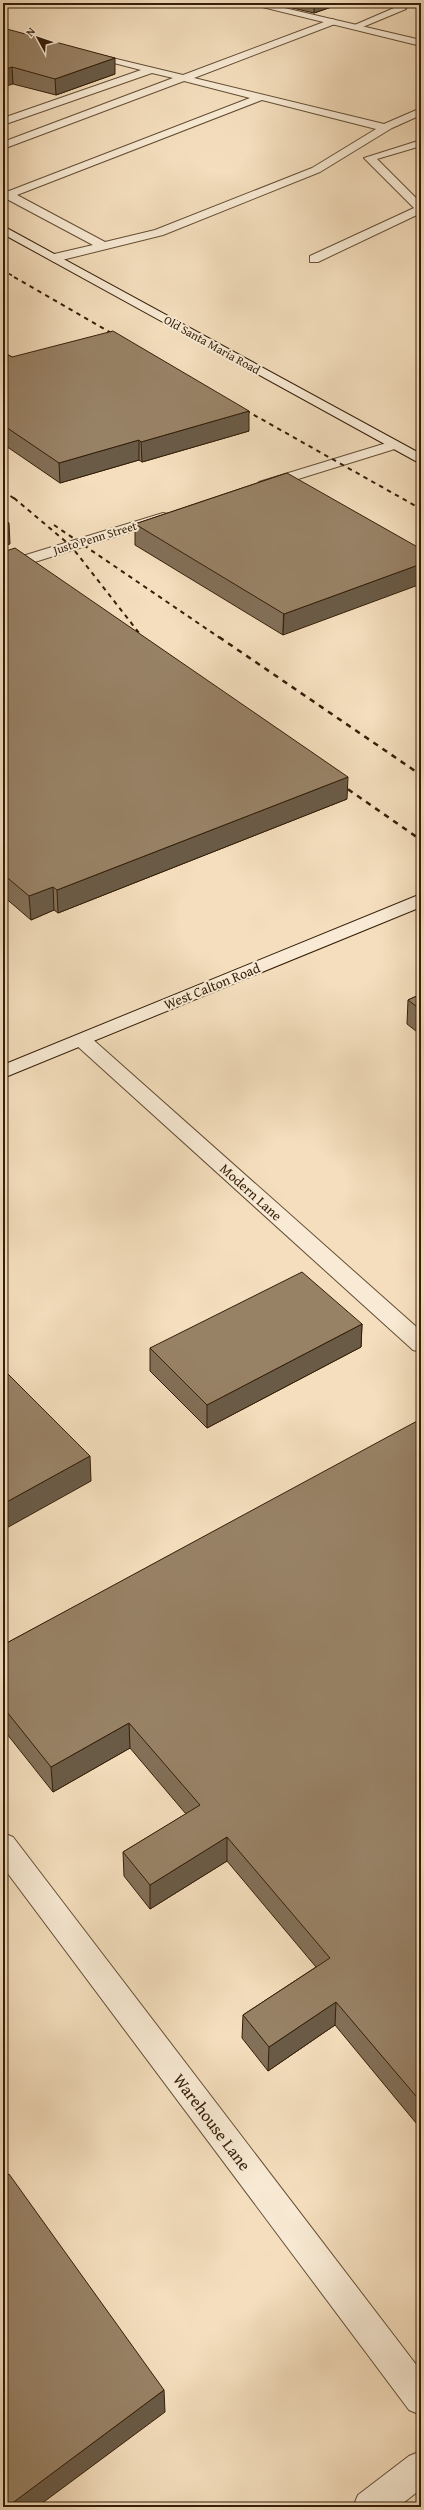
<svg xmlns="http://www.w3.org/2000/svg" width="424" height="2510" font-family="'Gentium Book Plus',serif">
<style>
.lines{fill:none;stroke-linecap:round;stroke-linejoin:round}
.lane-casing{stroke:#654e35;stroke-width:2}
.street-casing{stroke:#654e35;stroke-width:2}
.secondary-casing{stroke:#351e08;stroke-width:2}
.lane{fill:#f8ead4;fill-rule:evenodd}
.street{fill:#f8ead4;fill-rule:evenodd}
.secondary{fill:#f8ead4;fill-rule:evenodd}
.rail-far2{stroke:#351e08;stroke-width:1.5;stroke-dasharray:3.5 3.5;stroke-linecap:butt}
.rail-far1{stroke:#351e08;stroke-width:2;stroke-dasharray:4.5 4.5;stroke-linecap:butt}
.rail{stroke:#351e08;stroke-width:2.5;stroke-dasharray:5.5 5.5;stroke-linecap:butt}
.wall{fill:#837058;stroke:#351e08}
.shaded-wall{fill:#6a5b47;stroke:#351e08}
.building{fill:#988266;stroke:#351e08}
.labels{text-anchor:middle;stroke-width:4;stroke-linejoin:round;paint-order:stroke}
.far-street-label{font-size:12px;fill:#351e08;stroke:#f8ead4}
.street-label{font-size:14px;fill:#351e08;stroke:#f8ead4}
.near-street-label{font-size:17px;fill:#351e08;stroke:#f8ead4}
</style>
<rect width="100%" height="100%" fill="#f4debd"/>
<filter id="stains"><feTurbulence type="fractalNoise" baseFrequency=".005" numOctaves="4"/><feColorMatrix values="0 0 0 0 .2 0 0 0 0 .09 0 0 0 0 .02 0 0 0 .5 -.17"/></filter>
<radialGradient id="worn" r=".72"><stop offset=".6" stop-color="#630" stop-opacity="0"/><stop offset="1" stop-color="#630" stop-opacity=".3"/></radialGradient>
<g class="lines">
<g class="lane-casing">
<path id="lane" d="M387,3H398L406,9L358,29L350,27L394,8Z
M332,19L335,20V24L194,78L384,124L421,108V115L392,128L320,172L163,235L54,262L48,258L50,255L93,245L3,197V189L9,191L250,98L184,81L3,149V142L173,78L152,73L3,125V118L141,70L83,55V51L183,75ZM262,100L376,129L312,168L155,230L105,242L17,195Z
M421,140V146L377,159L421,203V213L318,262H310V256L414,208L364,158Z"/>
</g>
<g class="street-casing">
<path id="street" d="M246,3H263L421,40V46Z
M393,441L400,445L398,448L269,488H259L257,485L259,482Z
M163,513L168,514L170,517L168,520L3,572V562Z
M82,1034L89,1036L421,1331V1352L413,1350L75,1044L72,1040L75,1036Z
M3,1833L13,1837L421,2371V2415L409,2410L3,1867Z
M421,2451V2489L398,2507H353L358,2495L409,2456Z"/>
</g>
<g class="secondary-casing">
<path id="secondary" d="M3,226L421,454V464L3,234Z
M421,894V907L3,1078V1065Z"/>
</g>
<use href="#lane" class="lane"/>
<use href="#street" class="street"/>
<use href="#secondary" class="secondary"/>
<path class="rail-far2" d="M3,270L16,278"/>
<path class="rail-far1" d="M14,277L120,338
M238,406L421,509
M3,491L18,501
M14,498L71,546L143,638
M54,525L220,638"/>
<path class="rail" d="M142,637L144,640
M219,637L421,775
M339,783L421,840"/>
</g>
<path class="wall" d="M271,3H343L314,13Z
M3,28L115,74L56,95L13,84Z
M3,352L12,357L249,431L142,462L139,460L60,483L3,444Z
M287,473L283,635L135,545V524Z
M3,552L347,799L58,913L54,910L31,920L3,896Z
M421,917V942L419,941Z
M421,994V1035L407,1024L408,1000Z
M362,1324L361,1347L207,1428L150,1371V1348Z
M421,1421V2129L335,2025L268,2071L242,2038L243,2015L316,1967L227,1861L150,1909L124,1876L123,1852L186,1814L130,1748L53,1792L3,1729V1645Z"/>
<path class="shaded-wall" d="M314,3H343L314,13Z
M115,58V74L56,95L55,79Z
M12,67L13,84L3,87V70Z
M249,411V431L142,462L141,442Z
M139,440V460L60,483L59,463Z
M9,523L10,544L3,546V525Z
M421,564V584L283,635L284,614Z
M348,777L347,799L58,913L57,890Z
M53,887L54,910L31,920L29,896Z
M362,1324L361,1347L207,1428V1405Z
M90,1456L91,1481L3,1530V1504Z
M129,1723L130,1748L53,1792L51,1767Z
M227,1837V1861L150,1909V1885Z
M336,2002L335,2025L268,2071L269,2047Z
M164,2390L165,2412L37,2507H7Z"/>
<path class="building" d="M3,28L115,58L55,79L12,67L3,70Z
M113,331L249,411L141,442L139,440L59,463L3,425V352L12,357Z
M287,473L421,549V564L284,614L135,524Z
M3,519L9,523L3,525Z
M15,548L348,777L57,890L53,887L29,896L3,874V552Z
M421,994V1010L408,1000Z
M302,1272L362,1324L207,1405L150,1348Z
M3,1369L90,1456L3,1504Z
M419,1420L421,1421V2102L336,2002L269,2047L243,2015L330,1958L227,1837L150,1885L123,1852L200,1805L129,1723L51,1767L3,1707V1645Z
M9,2174L164,2390L7,2507H3V2178Z"/>
<g class="labels">
<g class="far-street-label">
<text transform="translate(212 345) rotate(29)" y="4">Old Santa Maria Road</text>
<text transform="translate(95 538) rotate(-17)" y="4">Justo Penn Street</text>
</g>
<g class="street-label">
<text transform="translate(212 986) rotate(-22)" y="5">West Calton Road</text>
<text transform="translate(251 1192) rotate(42)" y="5">Modern Lane</text>
</g>
<g class="near-street-label">
<text transform="translate(212 2122) rotate(53)" y="6">Warehouse Lane</text>
</g>
</g>
<rect width="424" height="2510" fill="none" stroke="#f4debd" stroke-width="16"/>
<rect x="4" y="4" width="416" height="2502" fill="none" stroke="#351e08" stroke-width="2"/>
<rect x="8" y="8" width="408" height="2494" fill="none" stroke="#351e08"/>
<g transform="translate(38 38) rotate(310)" stroke="#f8ead4" stroke-width="3" paint-order="stroke">
<path d="M0-3L7 15L0 10L-7 15Z" fill="#351e08"/>
<text y="-6" font-size="11" font-weight="bold" text-anchor="middle" fill="#351e08">N</text>
</g>
<rect width="100%" height="100%" filter="url(#stains)"/>
<rect width="100%" height="100%" fill="url(#worn)"/>
</svg>
